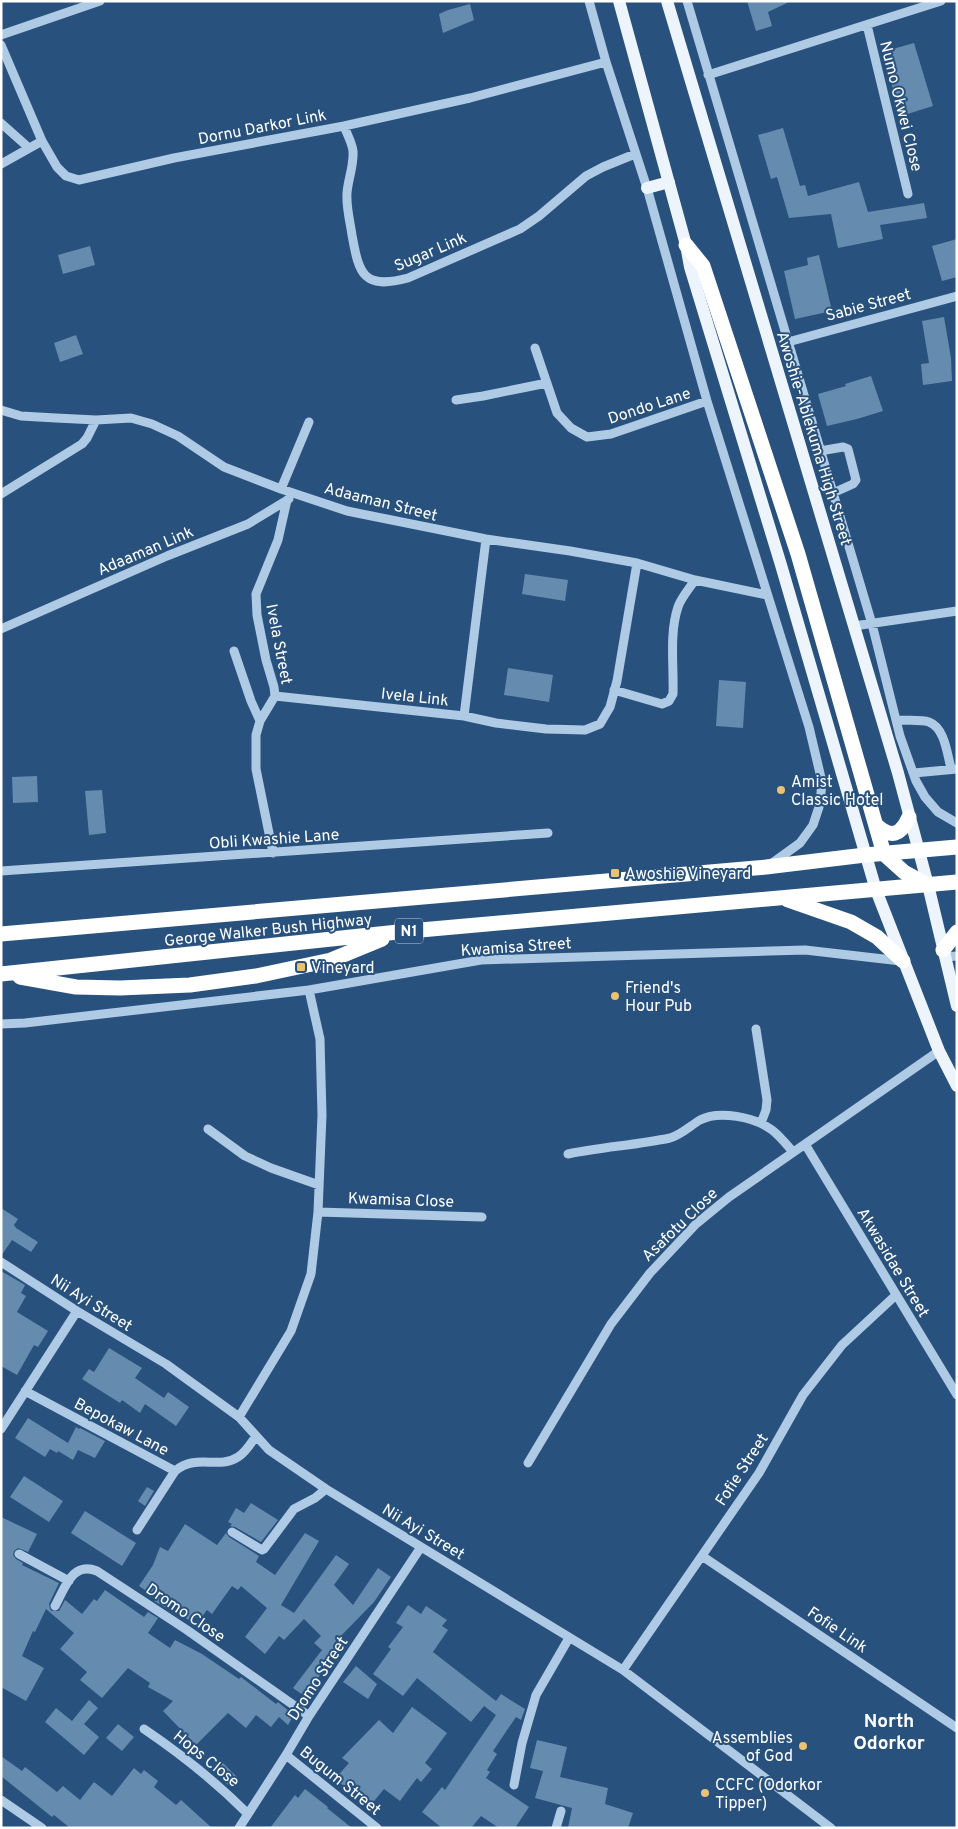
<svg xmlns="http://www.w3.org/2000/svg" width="958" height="1829" font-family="Overpass,sans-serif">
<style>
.building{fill:#658baf}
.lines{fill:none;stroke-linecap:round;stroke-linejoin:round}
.minor{stroke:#aecae4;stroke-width:9}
.major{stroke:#edf4fc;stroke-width:12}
.highway{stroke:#fff;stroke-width:15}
.poi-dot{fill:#ebc174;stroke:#28527d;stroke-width:2}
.labels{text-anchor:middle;stroke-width:4;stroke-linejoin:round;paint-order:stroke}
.shield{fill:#28527d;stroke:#becbd8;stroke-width:1}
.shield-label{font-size:15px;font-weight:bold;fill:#fff}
.street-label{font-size:16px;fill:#fff;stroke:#28527d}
.poi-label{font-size:16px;fill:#fff;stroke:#28527d;text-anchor:start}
.quarter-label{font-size:19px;font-weight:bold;fill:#fff;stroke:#28527d}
</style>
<rect width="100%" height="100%" fill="#28527d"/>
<path class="building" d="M747,1H791L768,12L772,26L756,31Z
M470,4L474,20L443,33L439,14L448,10Z
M914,43L933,106L901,116L882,52Z
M783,128L800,186L805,185L808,196L859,182L868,212L924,203L927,218L880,225L883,239L838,248L831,214L789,218L777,177L771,179L758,135Z
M957,239V277L942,281L932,246Z
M90,246L95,265L63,274L58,255Z
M819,255L832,311L795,319L784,271L808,265L807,258Z
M944,317L951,358L952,381L923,385L921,364L929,363L922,321Z
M76,335L83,354L60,362L54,343Z
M871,376L883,411L857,419L827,426L818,394L846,386L845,384Z
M525,574L568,580L565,601L522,594Z
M508,668L553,675L549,702L504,695Z
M719,680L746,682L743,728L716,726Z
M37,776L38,802L13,803L12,777Z
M102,790L106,833L89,835L85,791Z
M1,1208L18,1219L14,1225L16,1228L38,1242L31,1252L12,1240L1,1256Z
M1,1271L25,1285L21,1293L26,1296L17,1312L48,1331L38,1347L34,1345L17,1375L1,1366Z
M109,1348L142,1368L135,1378L164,1398L168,1392L189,1407L176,1426L145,1404L140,1413L122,1400L120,1403L82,1379L89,1369L94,1372Z
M28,1418L68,1443L76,1427L79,1429L80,1428L105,1441L95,1458L78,1450L73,1460L58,1451L57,1453L50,1449L45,1457L15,1438Z
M24,1476L63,1501L49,1522L10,1497Z
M147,1487L154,1491L145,1506L138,1501Z
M251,1503L278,1520L261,1542L235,1527L230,1526L232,1524L228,1522L236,1508L244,1513Z
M85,1511L136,1543L122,1566L71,1533Z
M1,1517L37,1534L28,1552L18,1548L14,1551L13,1555L16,1559L23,1563L22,1565L59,1583L49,1604L50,1609L52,1611H59L65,1600L82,1614L94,1599L97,1601L105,1590L144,1617L148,1612L158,1618L148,1633L170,1648L175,1640L202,1654L239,1679L241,1677L276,1704L278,1702L279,1703L294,1715L288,1725L279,1717L271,1727L256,1715L246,1728L228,1713L196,1745L163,1711L173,1701L148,1687L150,1683L128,1668L102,1698L80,1680L87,1672L60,1649L74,1633L46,1609L35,1632L33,1631L22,1656L44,1668L26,1701L1,1687Z
M185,1524L217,1545L226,1533L229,1537L259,1556L256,1562L275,1575L305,1533L319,1541L281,1605L294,1613L336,1555L349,1564L334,1585L353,1605L378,1568L391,1577L374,1602L335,1642L340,1647L320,1668L323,1670L306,1697L293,1688L322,1650L314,1643L321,1636L304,1619L284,1640L279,1636L265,1654L245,1637L267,1608L241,1586L238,1590L232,1586L212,1614L207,1610L200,1619L194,1615L190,1621L173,1609L172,1611L154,1601L157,1598L139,1586L153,1565L160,1547L168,1551Z
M408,1605L421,1614L426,1606L447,1620L442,1626L448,1630L433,1652L496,1701L501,1694L525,1709L521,1720L516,1717L493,1751L497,1754L487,1770L490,1772L486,1778L529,1807L515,1828H499L481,1816L471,1828H442L422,1812L442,1787L445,1790L496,1715L484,1706L471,1722L417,1678L403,1696L373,1674L391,1649L388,1647L403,1627L396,1623Z
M356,1666L377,1684L368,1699L343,1682Z
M89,1700L98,1708L84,1724L99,1737L84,1755L45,1722L56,1708L72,1721Z
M412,1707L447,1733L425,1763L432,1769L421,1782L417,1778L400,1801L384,1789L370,1806L335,1779L349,1763L342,1758L379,1720L393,1733Z
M118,1724L134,1737L122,1751L106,1738Z
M537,1740L567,1747L560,1777L608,1788L605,1804L633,1813L628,1828H568L572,1808L535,1798L543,1771L530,1768Z
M1,1756L22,1771L25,1767L57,1792L63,1786L80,1800L94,1782L112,1796L134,1768L141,1774L144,1770L158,1781L154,1787L176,1805L181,1800L212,1828H70L54,1815L52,1817L1,1776Z
M221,1761L237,1777L228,1785L213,1768Z
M305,1789L328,1807L327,1808L352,1828H270L295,1795L298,1798Z"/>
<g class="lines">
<path class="minor" d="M589,1L606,62L647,188L707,401L809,727L822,782L820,804L813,825L808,832L800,843L771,864
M687,1L872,624L900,736L916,781L925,797L938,812L957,823
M867,25L908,194
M1,35L100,1
M1,45L42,141L57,167L66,176L79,180L174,158L344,126L470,98L606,62
M708,75L941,1
M1,123L29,148
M344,126C347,134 352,143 353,151C354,166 348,179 347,193C346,207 350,221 352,235C359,274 363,290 408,278L520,229L539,216L586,176L603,167L635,154
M1,164L42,141
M788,342L957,296
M535,348L557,413L571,428L587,437L611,434L707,401
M456,400L483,396L547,383
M1,410L21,416L56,418L96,420L131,418L152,424L178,436L224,467L281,489L347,511L486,539L570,551L637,563L695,580L767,595
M820,451L843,447L848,449L856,480L853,484L833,493
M281,489L309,422
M1,494L82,444L87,438L96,420
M854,626L957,611
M1,629L167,556L248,524L289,499
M234,651L251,701L260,721
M614,690L662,704L669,701L673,694C674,666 669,634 678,607C681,598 689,589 695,580
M275,696L464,716L496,723L546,729L585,730L600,724L610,707L617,681L637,563
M464,716L486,539
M896,720C906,721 920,719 929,722C945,728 947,754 951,768
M914,773L957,769
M273,853L256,769V735L260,721L275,696L274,687L266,660L257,615L256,594L278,540L287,500
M1,871L548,833
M944,957L957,956
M1,1024L25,1023L309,990L481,960L805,950L901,961
M756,1029L767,1100L766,1110L761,1123
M208,1129L245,1156L271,1168L319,1185
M805,1144L957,1395
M568,1154C602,1147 637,1145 670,1138C681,1135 690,1126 700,1120C719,1110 755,1117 772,1130C780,1136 787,1145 793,1152
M318,1212L482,1217
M1,1262L77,1311L166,1364L239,1417L269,1450L326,1489L623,1670L831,1828
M25,1391L175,1471
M239,1417L291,1331L311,1274L318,1212L322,1115L320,1039L309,990
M1,1429L77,1311
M528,1463L611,1324L650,1273L696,1224L729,1197L939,1051
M137,1530L175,1471C197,1453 218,1470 238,1457C246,1452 251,1443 256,1436
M232,1532L262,1550L264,1549L294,1509L315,1498L326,1489
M19,1554L69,1581
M702,1556L957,1728
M55,1606C65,1588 72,1561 97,1571L187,1630L309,1716
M623,1670L759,1473L803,1395L842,1345L896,1295
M144,1729C181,1754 216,1782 248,1814
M286,1755L377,1828
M514,1785L522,1743L536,1695L569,1638
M1,1800L42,1828
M239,1828L286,1755L309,1716L421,1547
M556,1828L561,1811"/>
<path class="major" d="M619,1L686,245L690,267L781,565L876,890L939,1051L957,1086
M667,1L898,773L928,885L957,1006
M647,188L669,182"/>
<path class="highway" d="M686,245L703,266L798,554L884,854L904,872L928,885
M876,825C891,839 901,835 909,817
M788,900L851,922L877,937L903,961
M1,934L766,867L865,855L957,847
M943,950L957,932
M1,974L398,932L957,882
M20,977L76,987L120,988L190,985L256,976L331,960L382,939"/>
</g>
<g class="poi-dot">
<circle cx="781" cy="790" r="5"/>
<rect x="610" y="868" width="10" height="10" rx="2.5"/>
<rect x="296" y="962" width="10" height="10" rx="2.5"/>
<circle cx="615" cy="996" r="5"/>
<circle cx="803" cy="1746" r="5"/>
<circle cx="705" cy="1793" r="5"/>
</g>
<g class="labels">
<rect class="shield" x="395" y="918.5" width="28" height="25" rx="4"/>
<g class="shield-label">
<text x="409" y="936">N1</text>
</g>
<g class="street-label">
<text transform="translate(902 106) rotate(76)" y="6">Numo Okwei Close</text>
<text transform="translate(262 126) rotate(-11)" y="6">Dornu Darkor Link</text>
<text transform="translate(430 251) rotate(-23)" y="6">Sugar Link</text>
<text transform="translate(868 304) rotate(-15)" y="6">Sabie Street</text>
<text transform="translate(649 405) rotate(-18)" y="6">Dondo Lane</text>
<text transform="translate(815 438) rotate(73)" y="6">Awoshie-Ablekuma High Street</text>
<text transform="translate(381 501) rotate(14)" y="6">Adaaman Street</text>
<text transform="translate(145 550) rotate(-23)" y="6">Adaaman Link</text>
<text transform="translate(280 644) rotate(79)" y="6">Ivela Street</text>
<text transform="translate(415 696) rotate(6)" y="6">Ivela Link</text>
<text transform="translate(274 838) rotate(-4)" y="6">Obli Kwashie Lane</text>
<text transform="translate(268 929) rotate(-6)" y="6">George Walker Bush Highway</text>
<text transform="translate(516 946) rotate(-4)" y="6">Kwamisa Street</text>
<text transform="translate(401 1199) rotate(2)" y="6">Kwamisa Close</text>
<text transform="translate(679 1224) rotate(-44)" y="6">Asafotu Close</text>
<text transform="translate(894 1262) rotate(59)" y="6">Akwasidae Street</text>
<text transform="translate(92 1302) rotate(32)" y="6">Nii Ayi Street</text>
<text transform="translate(122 1426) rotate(28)" y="6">Bepokaw Lane</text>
<text transform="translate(741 1469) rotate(-57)" y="6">Fofie Street</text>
<text transform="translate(424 1531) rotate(31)" y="6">Nii Ayi Street</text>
<text transform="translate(186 1612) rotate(34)" y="6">Dromo Close</text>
<text transform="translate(838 1629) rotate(34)" y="6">Fofie Link</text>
<text transform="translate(317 1678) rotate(-57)" y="6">Dromo Street</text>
<text transform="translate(207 1758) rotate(39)" y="6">Hops Close</text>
<text transform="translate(341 1780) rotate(39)" y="6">Bugum Street</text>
</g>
<g class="poi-label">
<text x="791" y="787">Amist<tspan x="791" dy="18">Classic Hotel</tspan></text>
<text x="625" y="879">Awoshie Vineyard</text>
<text x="311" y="973">Vineyard</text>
<text x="625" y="993">Friend's<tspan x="625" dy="18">Hour Pub</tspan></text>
<text x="793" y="1743" text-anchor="end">Assemblies<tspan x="793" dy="18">of God</tspan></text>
<text x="715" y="1790">CCFC (Odorkor<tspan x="715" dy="18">Tipper)</tspan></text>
</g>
<g class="quarter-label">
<text x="889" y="1727">North<tspan x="889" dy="22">Odorkor</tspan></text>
</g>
</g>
<rect width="958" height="1829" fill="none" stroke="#ffffff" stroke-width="5"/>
</svg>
